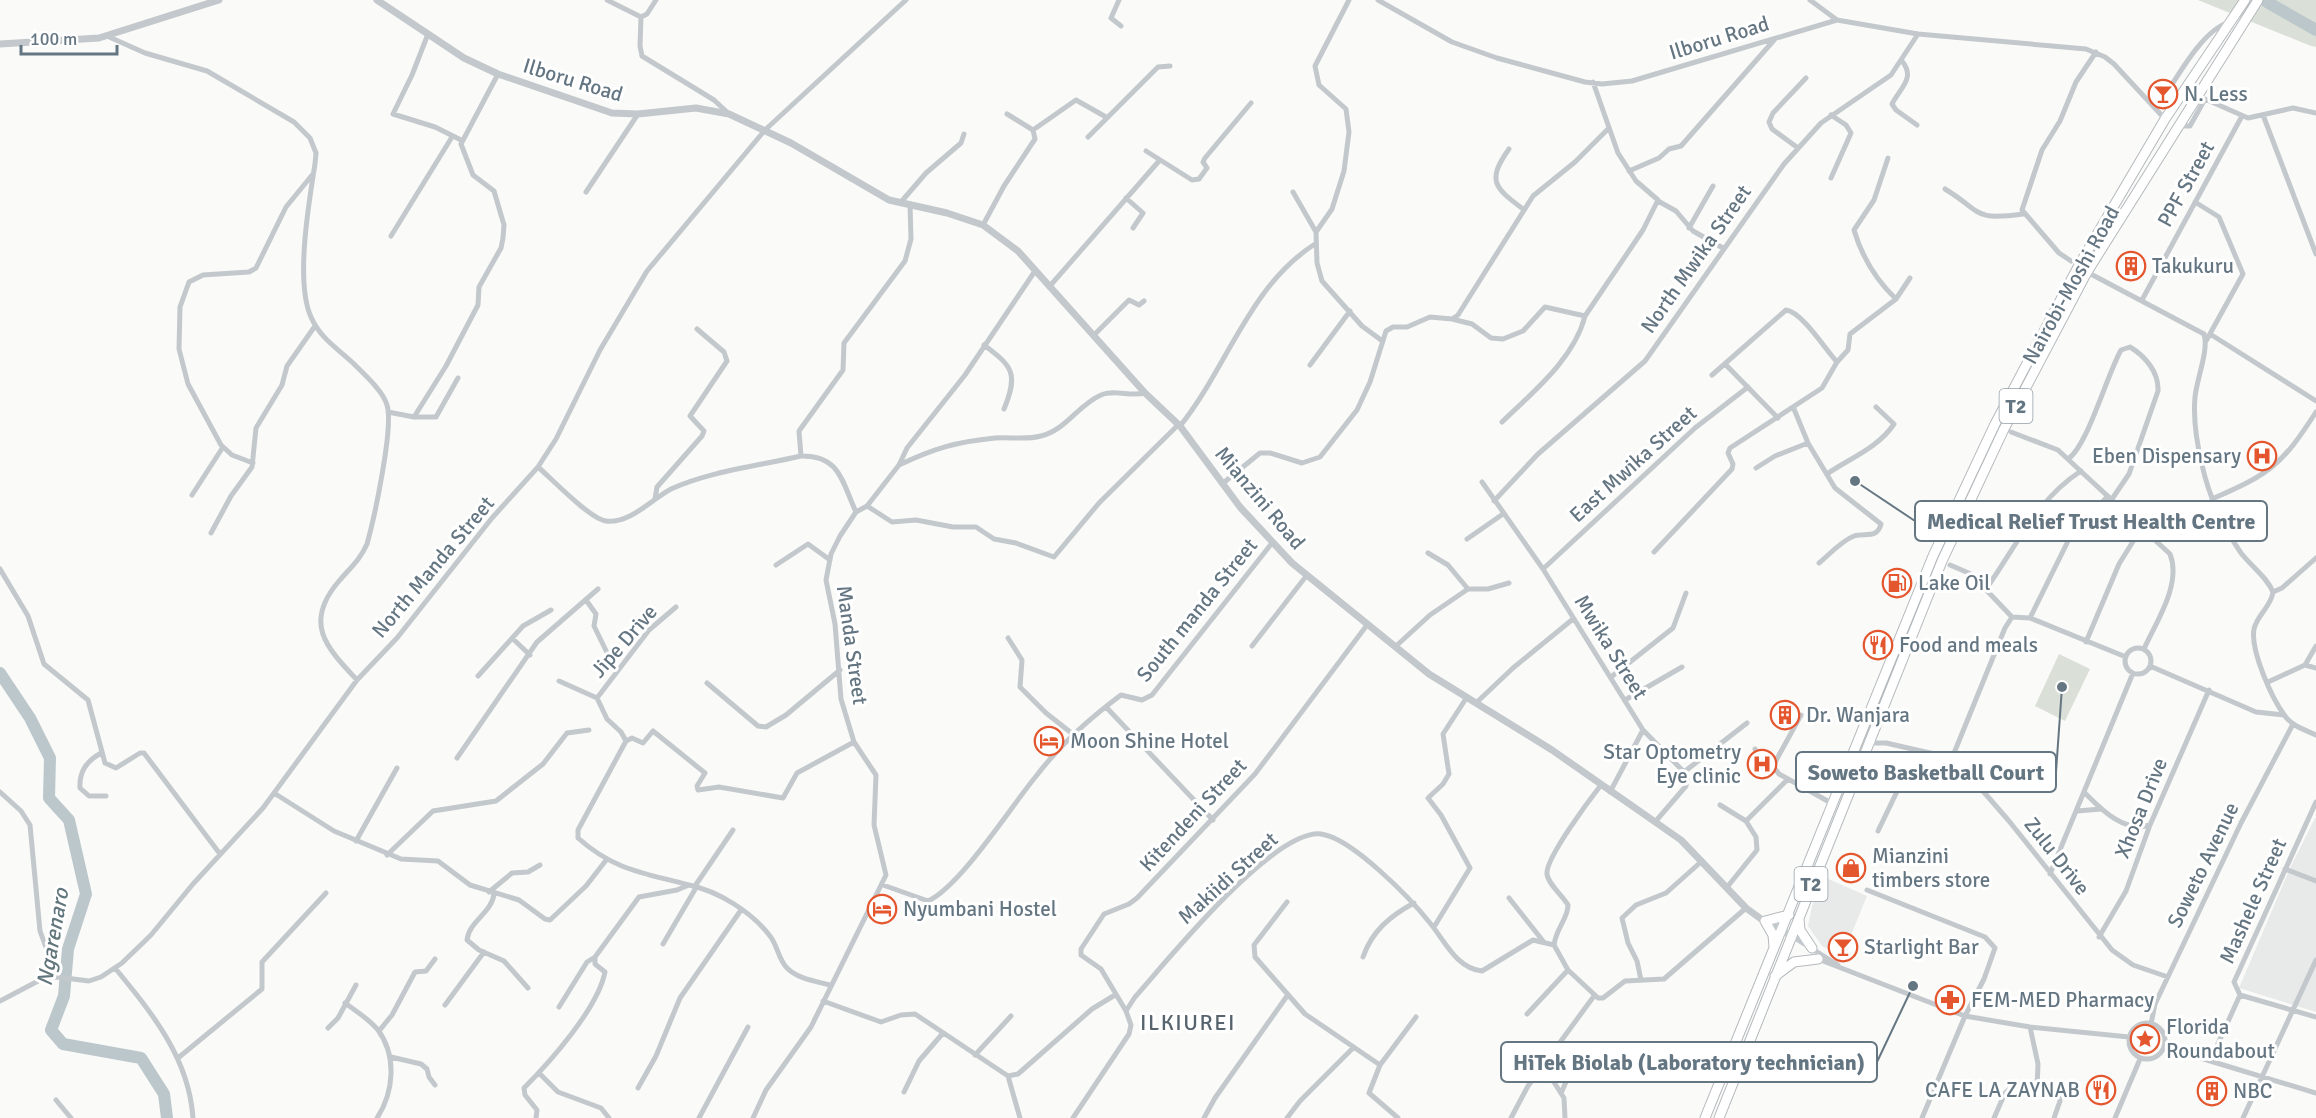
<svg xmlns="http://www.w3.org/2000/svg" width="2316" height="1118" font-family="Signika,sans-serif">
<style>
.built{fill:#e8e9e9}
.green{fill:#dadfd7}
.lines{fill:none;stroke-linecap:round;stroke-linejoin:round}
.river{stroke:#bbc7cb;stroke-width:12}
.trunk-casing{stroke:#b4b9bd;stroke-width:11}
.minor{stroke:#c3c8cc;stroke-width:5}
.tertiary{stroke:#c3c8cc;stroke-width:7}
.trunk{stroke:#fff;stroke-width:9}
.labels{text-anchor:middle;stroke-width:6;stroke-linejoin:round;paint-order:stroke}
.shield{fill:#fff;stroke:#939fa8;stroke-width:1.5}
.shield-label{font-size:20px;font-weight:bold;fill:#657683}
.street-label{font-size:21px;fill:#657683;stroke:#fff}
.poi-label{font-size:21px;fill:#657683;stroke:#fff;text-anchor:start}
.water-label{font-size:22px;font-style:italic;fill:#60757c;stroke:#fff}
.neighbourhood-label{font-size:22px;letter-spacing:1.5px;fill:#57646e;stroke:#fff}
.leader{fill:none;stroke:#657683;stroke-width:2}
.callout-dot{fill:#657683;stroke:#fff;stroke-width:2}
.callout{fill:#fff;stroke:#657683;stroke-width:2}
.callout-label{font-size:22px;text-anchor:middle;font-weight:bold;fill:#657683}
</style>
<rect width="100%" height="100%" fill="#fafaf8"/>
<path class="built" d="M2315,818H2316V1012L2239,988L2290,868Z
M1824,877L1867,896L1842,957L1822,946L1808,926L1812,906Z"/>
<path class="green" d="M2198,0H2316V47L2311,46Z
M2059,654L2090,669L2065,721L2035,706Z"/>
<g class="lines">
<path class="river" d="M2267,2L2316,30
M0,673L30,718L50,758L49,798L69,820L86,894L68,949L64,996L51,1030L63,1044L141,1058L164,1094L167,1118"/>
<g class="trunk-casing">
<path id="trunk" d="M1799,919L1800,930L1812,948
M1774,947L1773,935L1765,921L1789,915
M1775,976L1794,962L1818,959
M1705,1118L1933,556L1995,424L2079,265L2165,119L2245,0
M1719,1118L1942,561L2004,429L2087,272L2258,0"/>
</g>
<path class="minor" d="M607,0L641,17L647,14L656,0
M1119,0L1111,18L1121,26
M1349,0L1315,66L1319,85L1346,109L1349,132L1344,171L1332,209L1316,232L1317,263L1322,281L1362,326L1381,340
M1378,0L1452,42L1497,58L1585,82L1602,84L1632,81L1837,20L1918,34L2086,49L2105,57L2114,64L2165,119
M1810,0L1837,20
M641,17L640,46L642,56L714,100L728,113
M428,34L412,75L393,114L435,127L461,140
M107,36L145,53L207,71L294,122L310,138L316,153L315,164C309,202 295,282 311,317C320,338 337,348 353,363C364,374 383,391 387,405C394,427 374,519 367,544C360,560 350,568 339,581C303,623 326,647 357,680
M1902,61C1916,78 1900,88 1892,104L1896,110L1917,125
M2156,109C2174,84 2199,32 2229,22
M1831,115L1846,125L1851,133L1831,178
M2263,115L2316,254
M2176,126H2190L2205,99L2248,118L2293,108L2316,113
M1033,130L1076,100L1106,117
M1088,137L1158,67L1170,66
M1798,148L1772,129L1769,122L1773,113L1806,78
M1509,149C1486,181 1495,188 1523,209
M1146,151L1192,180L1199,179L1207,168L1203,162L1205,158L1251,103
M1629,171L1659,158L1669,149L1681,146L1775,39
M1945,189C1983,212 1972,221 2023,214
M586,192L638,114
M1293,192L1316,232
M1126,198L1143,213L1133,228
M1658,201L1676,211L1693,231L1723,248
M901,202L926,173L961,143L964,134
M2195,202L2219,217L2243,274L2206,341
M983,225L1004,186L1035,139L1033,130L1007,114
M1689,228L1713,186
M391,236L452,137
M2071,261L2059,253L2022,210L2042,150L2060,121L2076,82L2096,52
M2087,272L2204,334C2209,350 2197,378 2195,397C2193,419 2197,444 2202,465C2209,496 2223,527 2241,553C2251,566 2267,577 2273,592C2271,607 2257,615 2254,629C2250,650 2272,699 2285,716C2292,726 2305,730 2316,735
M1049,287L1159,161
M1896,299L1910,278
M2142,300L2242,116
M1452,319L1472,324L1491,338L1503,339L1523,331L1545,307L1585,316L1643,230L1658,200L1636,181L1618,153L1593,82
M1095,334L1129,300L1139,305L1144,301
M2210,334L2316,401
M984,345C1012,366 1019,373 1004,409
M1725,364L1778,418
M1310,365L1350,311
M1712,375L1786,310C1802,312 1825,349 1837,362
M1794,409L1808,443L1835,488L1881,524C1877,540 1864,532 1854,536C1841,541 1829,555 1819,563
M388,412L414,417H436L458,378
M414,417L446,366L478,305L479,287L501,248L503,238L504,225L494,191L473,175L461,144L498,74
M1502,422C1533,392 1574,359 1585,316
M1180,426C1227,368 1249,286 1315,244
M2011,432L2058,450L2170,554C2182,584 2156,622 2144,649
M801,456L799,431L843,370L844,343L905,261L911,239L910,204
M2068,459C2088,445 2106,377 2121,350L2130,347C2145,356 2159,372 2158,391L2129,474L2112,499
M253,463L232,455L221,445L188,384L179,349L180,307L189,282L203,275L249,272L256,268L286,207L313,174
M899,465C935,448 956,442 995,438C1010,437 1027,440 1041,436C1066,430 1078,405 1101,395C1115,389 1130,397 1145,393
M538,467C552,479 590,519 606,521C630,524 652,499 671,489C711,471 758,466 801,456C840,455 842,482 856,512
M1756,468L1775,456L1808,443
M1827,474C1850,458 1878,448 1894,424L1876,407
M1482,482L1543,569L1643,730L1684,772L1687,778L1686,786L1655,822
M1222,484L1260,453H1270L1302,463L1320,457L1357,410L1370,382L1386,331L1393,327H1407L1430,317L1452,319L1458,315L1533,196L1575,162L1609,128
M192,495L223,447
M655,499L657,487L702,436L704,431L690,416L727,361L724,352L697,329
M2212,499C2270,474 2282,465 2316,412
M1494,501L1538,454L1645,361L1784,164L1821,123L1891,75L1918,34
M867,506L892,522L916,520L953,527H976L994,539L1016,543L1054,557L1099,503L1178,425
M2038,509L2071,535
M211,533L231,496L252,467L256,428L282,385L287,366L315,326
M1467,539L1503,514
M1654,552L1732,469L1733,464L1728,453L1730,448L1822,388L1837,362L1848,350L1850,334L1896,299C1875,279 1862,257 1854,230L1874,200L1888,158
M1428,553L1448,565L1468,589
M776,565L808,544L830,560
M1950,565L1971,574L2012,617
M0,569L28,616L44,664L88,700L105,763L116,768L140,753H144L220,854
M1543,569L1695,428L1748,387
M1986,589C2016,547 2037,499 2081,471
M2273,592L2282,588L2316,558
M586,600L596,614L594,626L616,671
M2030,618L2071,535L2108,496
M512,638L530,655
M1008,638L1022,660L1020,687L1046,713L1074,735
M2086,642L2119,564L2142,527
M1252,646L1307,575
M1395,647L1430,615L1468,589H1488L1509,583
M2125 661a13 13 0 1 1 26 0a13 13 0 1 1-26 0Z
M2305,665L2316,646
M2150,666L2256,712L2284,715
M478,676L523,626L551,610
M1611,677L1673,628L1686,593
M559,681L597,698L607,719L621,732L626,741L578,830V838C615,871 645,873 689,885
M2268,682L2305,665L2316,668
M707,683L758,726L766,727L786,715L840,670
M597,698L649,630L676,607
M1625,700L1682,667
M1476,703L1513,668L1573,619
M1106,707L1213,820
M1801,715L1773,766L1779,774L1833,804
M626,741L632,738L643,743L653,731L705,773L697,786L698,790L719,787L783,798L797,773L854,742
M1869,743H1886L1952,758L1962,767L2009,821L2112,950L2133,965L2168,977
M1755,749L1762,760L1773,766
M101,753C87,761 79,771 80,788L89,796H106
M457,758L537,642L598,589
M1952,758L2005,628L2012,617L2030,618L2126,657
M1684,772L1747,723
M0,792L21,811L30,825L40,931L57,977
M1610,792L1643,730
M274,793L334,831L401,859L438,861L470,885L519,900L545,919L550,920L586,886L607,859
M2085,793C2102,810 2124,833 2150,825
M2316,802L2234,982L2240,995L2316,1017
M1720,805L1746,821L1788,779
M2077,811L2101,809
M1878,831L1917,750
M356,841L397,768
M387,855L433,811L496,801L543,764L567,733L589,730
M2285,869L2316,881
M2050,874L2133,673
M883,885L928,901C960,887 1012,805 1037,775C1060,745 1090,718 1121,695L1142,700L1152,695L1272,543
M695,886L733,830
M1728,886L1757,850L1756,837L1746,821
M1867,890L1985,937L1995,948L1984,979L1965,1016L1922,1118
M489,892L512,873L528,872L540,865
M494,893C493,912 469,921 467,940L479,950L504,961L528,988
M1509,898L1543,941
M1287,902L1254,945L1255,957L1305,1014L1380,1065L1369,1093L1398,1118
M1434,927L1470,868L1441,815L1428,798L1443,784L1449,774L1443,734L1467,697
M1790,935L1838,965
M2099,937L2126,891L2150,825L2209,690
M663,944L697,886
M1554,945C1556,928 1568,919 1568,905C1563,896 1548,884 1547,874C1545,859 1590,799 1601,785
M1363,957C1372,931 1390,916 1414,903
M1818,959L1965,1016L2030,1027L2129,1037
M115,968C152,1013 189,1058 193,1118
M1641,980L1637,961L1628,943L1622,918L1636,905L1666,893L1702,861
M0,1001L40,980L57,977L89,981L101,977L122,963L151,935L193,884L263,808L357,680L397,638L492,518L538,467L556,439L600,350L647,271L765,130L906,0
M823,1001L881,1022L901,1015L915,1014L1008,1076L1018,1074L1092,1009L1115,995
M345,1003C356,1011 369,1019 378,1030C397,1056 394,1092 377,1118
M445,1005L484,952
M559,1007L587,962L595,957
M1126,1011L1101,969L1081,955V949L1104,914L1129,904L1137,898L1255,774L1367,625
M1527,1014L1568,970
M2129 1041a18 18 0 1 1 36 0a18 18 0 1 1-36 0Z
M2151,1024L2155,1004L2241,823L2293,724
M2030,1027L2038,1064L2037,1088
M328,1028L338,1018L356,985
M379,1031L392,1015L415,972L426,971L435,959
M1557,1044L1588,1074
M2164,1047L2316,1093
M975,1055L1011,1016
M391,1057L421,1064L427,1069L429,1077L435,1085
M178,1058L262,989V962L326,893
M2211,1059L2240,995
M1380,1065L1416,1017
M1543,1065L1564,1098L1565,1118
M539,1073L558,1092L601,1108L609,1118
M1008,1076L1020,1118
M638,1088L656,1056L680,998L741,910
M1562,1091L1575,1061
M904,1092L919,1061L943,1033
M56,1100L71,1118
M536,1118L537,1110L525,1095L524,1088C550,1062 598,1008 605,972L595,964V957L639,897L677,890L689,885C718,891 752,912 770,936C778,946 778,959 787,968C798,979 815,981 830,985
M699,1118L748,1027
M753,1118L766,1090L811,1027L886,875L874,825L876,775L854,742L841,699L835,624L826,580L831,554L840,536L856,512L867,506L899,465L907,448L965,375L1035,271
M1073,1118L1129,1034L1131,1025L1126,1011L1135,997C1167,961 1273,829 1321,834C1352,838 1411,899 1430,923C1445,941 1456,968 1482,971L1533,940L1554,945L1568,970L1598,998H1603L1625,981L1664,979L1746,908
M1204,1118L1215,1098L1287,996
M1287,1118L1300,1101L1353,1048
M1511,1118L1528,1086L1594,996
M1994,1118L2005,1093L2014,1085L2052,1089L2058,1092L2060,1101L2054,1118
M2115,1118L2140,1059
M2243,1118L2316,960"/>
<path class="tertiary" d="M377,0L464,58L498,74L612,113L638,114L696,108L729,114L791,143L889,200L947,213L983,225L1018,251L1145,393L1180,426L1240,507L1292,563L1429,674L1552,750L1681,840L1746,908L1768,924
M0,44L99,38L219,0
M1765,921L1790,935"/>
<use href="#trunk" class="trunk"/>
</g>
<defs>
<g id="bar-ring" transform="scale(1.5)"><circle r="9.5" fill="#fff" stroke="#e4572e" stroke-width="1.5"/><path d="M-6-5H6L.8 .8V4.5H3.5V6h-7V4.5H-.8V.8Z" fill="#e4572e"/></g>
<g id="building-ring" transform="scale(1.5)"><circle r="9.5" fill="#fff" stroke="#e4572e" stroke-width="1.5"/><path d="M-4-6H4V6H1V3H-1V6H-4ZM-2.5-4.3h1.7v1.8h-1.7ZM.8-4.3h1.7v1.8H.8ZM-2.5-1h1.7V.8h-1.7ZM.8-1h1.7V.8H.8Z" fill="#e4572e"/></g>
<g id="hospital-ring" transform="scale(1.5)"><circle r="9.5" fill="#fff" stroke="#e4572e" stroke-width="1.5"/><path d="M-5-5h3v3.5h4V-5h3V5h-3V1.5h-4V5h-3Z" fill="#e4572e"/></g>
<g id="fuel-ring" transform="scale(1.5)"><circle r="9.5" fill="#fff" stroke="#e4572e" stroke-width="1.5"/><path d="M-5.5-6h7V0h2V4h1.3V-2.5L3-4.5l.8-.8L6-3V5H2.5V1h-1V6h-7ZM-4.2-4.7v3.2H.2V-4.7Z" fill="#e4572e"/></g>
<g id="restaurant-ring" transform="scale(1.5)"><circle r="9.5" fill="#fff" stroke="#e4572e" stroke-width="1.5"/><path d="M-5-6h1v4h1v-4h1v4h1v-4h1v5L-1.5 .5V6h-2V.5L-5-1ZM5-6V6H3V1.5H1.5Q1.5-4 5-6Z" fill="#e4572e"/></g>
<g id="hotel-ring" transform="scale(1.5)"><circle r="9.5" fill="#fff" stroke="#e4572e" stroke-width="1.5"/><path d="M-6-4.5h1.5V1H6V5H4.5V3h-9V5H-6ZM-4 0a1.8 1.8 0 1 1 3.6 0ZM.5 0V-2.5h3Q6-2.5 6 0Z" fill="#e4572e"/></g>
<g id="shop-ring" transform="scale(1.5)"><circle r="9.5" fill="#fff" stroke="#e4572e" stroke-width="1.5"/><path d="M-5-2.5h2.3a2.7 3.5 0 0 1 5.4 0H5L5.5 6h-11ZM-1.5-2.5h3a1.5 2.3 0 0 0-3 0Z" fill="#e4572e"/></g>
<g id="pharmacy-ring" transform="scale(1.5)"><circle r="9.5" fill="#fff" stroke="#e4572e" stroke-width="1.5"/><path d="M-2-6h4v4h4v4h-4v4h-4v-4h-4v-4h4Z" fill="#e4572e"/></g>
<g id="sight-ring" transform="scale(1.5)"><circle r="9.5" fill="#fff" stroke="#e4572e" stroke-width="1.5"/><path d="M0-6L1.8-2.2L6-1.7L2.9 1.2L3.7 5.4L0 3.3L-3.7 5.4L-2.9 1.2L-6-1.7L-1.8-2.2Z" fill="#e4572e"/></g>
</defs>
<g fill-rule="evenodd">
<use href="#bar-ring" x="2163" y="94"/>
<use href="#building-ring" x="2131" y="266"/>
<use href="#hospital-ring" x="2262" y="456"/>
<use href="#fuel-ring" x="1897" y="583"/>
<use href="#restaurant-ring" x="1878" y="645"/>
<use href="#building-ring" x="1785" y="715"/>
<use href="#hotel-ring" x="1049" y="741"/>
<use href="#hospital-ring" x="1762" y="764"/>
<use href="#shop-ring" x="1851" y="868"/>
<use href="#hotel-ring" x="882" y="909"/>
<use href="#bar-ring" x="1843" y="947"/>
<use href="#pharmacy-ring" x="1950" y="1000"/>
<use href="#sight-ring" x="2145" y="1039"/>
<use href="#restaurant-ring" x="2101" y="1090"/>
<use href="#building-ring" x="2212" y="1091"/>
</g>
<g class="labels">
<g class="shield">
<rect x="1999.5" y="389" width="33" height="34" rx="4.5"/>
<rect x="1794.5" y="867" width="33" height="34" rx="4.5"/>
</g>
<g class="shield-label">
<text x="2016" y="413">T2</text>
<text x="1811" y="891">T2</text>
</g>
<g class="street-label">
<text transform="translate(1719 38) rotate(-17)" y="7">Ilboru Road</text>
<text transform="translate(573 80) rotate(17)" y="7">Ilboru Road</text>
<text transform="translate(2186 184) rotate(-61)" y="7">PPF Street</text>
<text transform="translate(1696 259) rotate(-55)" y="7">North Mwika Street</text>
<text transform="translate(2071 285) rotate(-61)" y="7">Nairobi-Moshi Road</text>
<text transform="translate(1633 464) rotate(-42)" y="7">East Mwika Street</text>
<text transform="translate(1260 498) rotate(50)" y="7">Mianzini Road</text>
<text transform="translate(433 567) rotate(-50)" y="7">North Manda Street</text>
<text transform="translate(1197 610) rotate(-51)" y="7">South manda Street</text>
<text transform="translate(624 641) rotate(-49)" y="7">Jipe Drive</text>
<text transform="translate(852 645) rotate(82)" y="7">Manda Street</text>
<text transform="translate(1611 647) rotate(58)" y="7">Mwika Street</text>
<text transform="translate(2141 808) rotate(-68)" y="7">Xhosa Drive</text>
<text transform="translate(1193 815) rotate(-47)" y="7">Kitendeni Street</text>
<text transform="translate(2057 856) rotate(52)" y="7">Zulu Drive</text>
<text transform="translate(2203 865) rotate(-64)" y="7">Soweto Avenue</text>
<text transform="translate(1228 878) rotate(-42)" y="7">Makiidi Street</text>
<text transform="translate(2253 901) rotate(-66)" y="7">Mashele Street</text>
</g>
<g class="poi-label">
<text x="2184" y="101">N. Less</text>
<text x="2152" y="273">Takukuru</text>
<text x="2241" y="463" text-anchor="end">Eben Dispensary</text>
<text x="1918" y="590">Lake Oil</text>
<text x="1899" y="652">Food and meals</text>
<text x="1806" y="722">Dr. Wanjara</text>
<text x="1070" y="748">Moon Shine Hotel</text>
<text x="1741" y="759" text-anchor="end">Star Optometry<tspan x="1741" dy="24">Eye clinic</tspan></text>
<text x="1872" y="863">Mianzini<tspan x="1872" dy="24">timbers store</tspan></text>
<text x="903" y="916">Nyumbani Hostel</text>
<text x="1864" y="954">Starlight Bar</text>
<text x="1971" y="1007">FEM-MED Pharmacy</text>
<text x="2166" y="1034">Florida<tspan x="2166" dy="24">Roundabout</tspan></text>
<text x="2080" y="1097" text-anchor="end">CAFE LA ZAYNAB</text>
<text x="2233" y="1098">NBC</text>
</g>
<g class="water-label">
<text transform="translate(52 937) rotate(-80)" y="8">Ngarenaro</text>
</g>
<g class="neighbourhood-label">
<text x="1188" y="1030">ILKIUREI</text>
</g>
</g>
<path class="leader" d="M1855 481L1915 521M2062 687L2056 772M1913 986L1877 1062"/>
<g class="callout-dot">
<circle cx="1855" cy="481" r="6"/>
<circle cx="2062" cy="687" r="6"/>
<circle cx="1913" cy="986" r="6"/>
</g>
<g class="callout">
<rect x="1915" y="501" width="352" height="40" rx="6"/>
<rect x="1796" y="752" width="260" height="40" rx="6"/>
<rect x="1501" y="1042" width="376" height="40" rx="6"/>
</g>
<g class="callout-label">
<text x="2091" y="529">Medical Relief Trust Health Centre</text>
<text x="1926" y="780">Soweto Basketball Court</text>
<text x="1689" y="1070">HiTek Biolab (Laboratory technician)</text>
</g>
<path d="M21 45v9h96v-9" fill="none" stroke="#657683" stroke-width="3"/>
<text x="30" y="45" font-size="18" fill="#657683" stroke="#ffffff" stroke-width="4.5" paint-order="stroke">100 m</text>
</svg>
